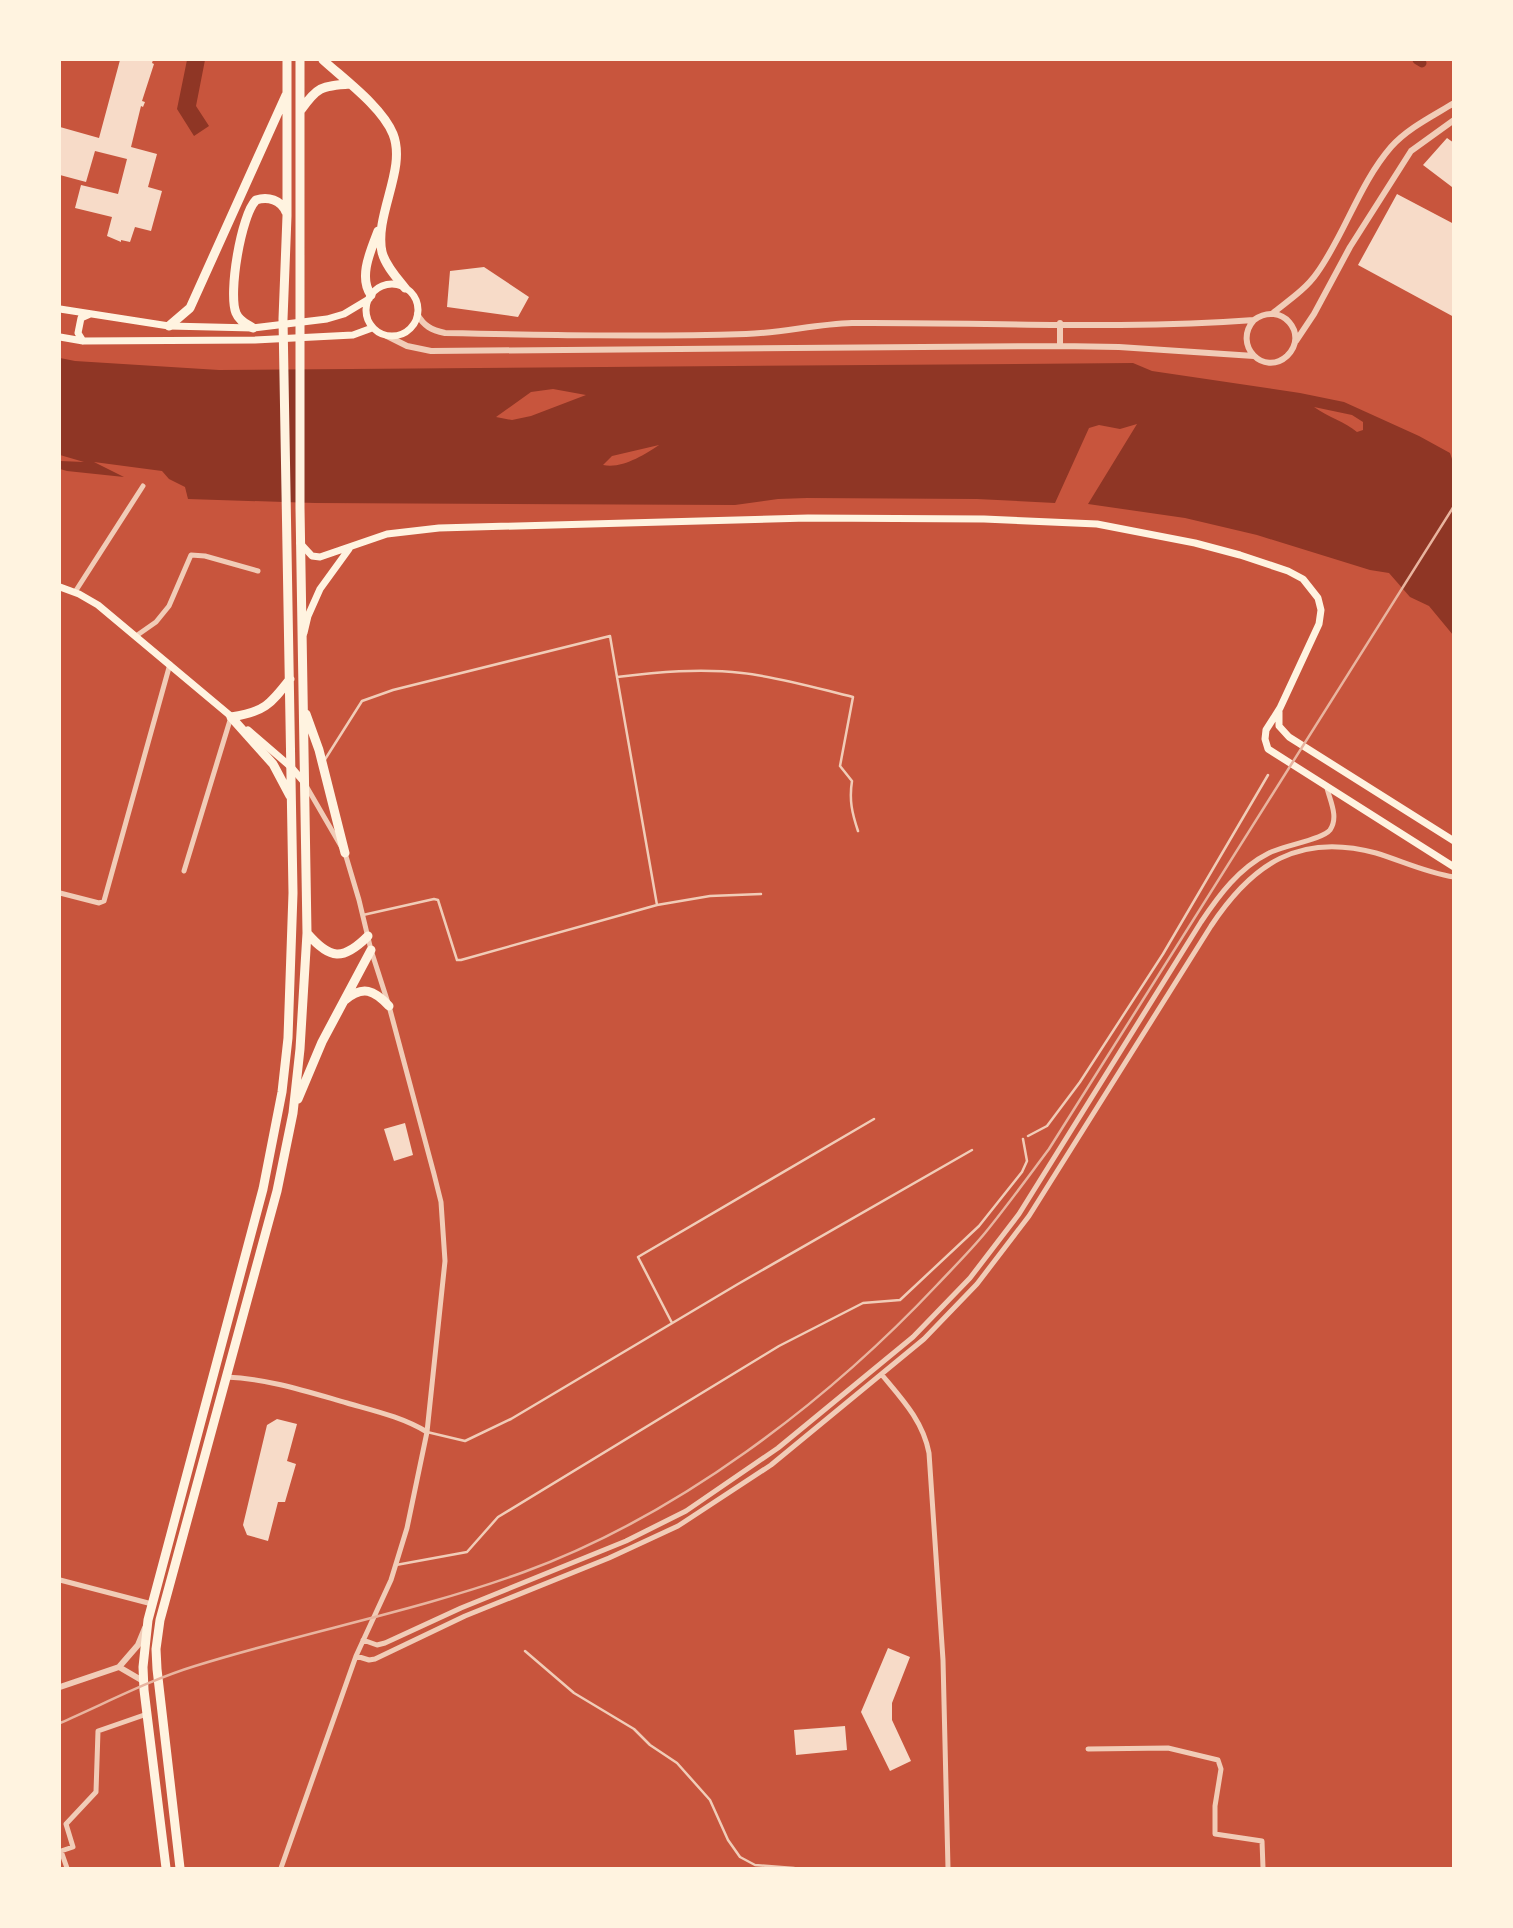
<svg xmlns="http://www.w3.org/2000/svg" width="1513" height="1928" font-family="'PT Sans Narrow',sans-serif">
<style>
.water{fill:#8f3625;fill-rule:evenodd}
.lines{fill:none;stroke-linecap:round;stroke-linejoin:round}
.canal{stroke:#8f3625;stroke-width:9}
.building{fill:#f7dbc8}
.service{stroke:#f1ccb7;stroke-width:2.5}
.minor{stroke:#f1ccb7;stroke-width:5}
.tertiary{stroke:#f1ccb7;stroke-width:6}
.secondary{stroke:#fff3e0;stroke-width:7}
.trunk{stroke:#fff3e0;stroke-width:9}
.rail{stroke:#e9b49f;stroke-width:2.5}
</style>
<rect width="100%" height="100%" fill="#c8553d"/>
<path class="water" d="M187,60H205L196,106L209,126L194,136L177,109Z
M60,358L75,361L219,370L1133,363L1152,371L1300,393L1344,402L1419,436L1450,453L1454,465L1453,635L1429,606L1410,597L1389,573L1370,570L1257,535L1185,518L1088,504L1137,424L1120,429L1099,425L1089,428L1055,503L977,499L807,498L778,499L735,505L315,503L188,499L185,487L169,479L162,471L94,462L124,477L67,471L60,469V461L84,462L60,455ZM553,389L586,395L531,416L512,420L496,417L531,392ZM1314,407L1352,415L1363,422V430L1357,432C1345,422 1328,417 1314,407ZM659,445C644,455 622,469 603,465L612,456Z"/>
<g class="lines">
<path class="canal" d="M1417,60L1422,63"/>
</g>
<path class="building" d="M120,60H153L152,63L154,64L142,101L145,102L143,107L141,106L131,147L157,154L148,187L162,191L151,231L135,227L130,242L121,240V242L107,236L112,217L75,208L81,185L118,194L127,159L95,151L86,182L60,175V127L99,138Z
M1447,138L1454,143L1452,187L1423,165Z
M1397,194L1454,224V317L1358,265Z
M484,267L529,297L518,317L447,307L450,271Z
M405,1123L413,1155L394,1161L384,1129Z
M277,1419L297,1424L287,1461L296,1464L285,1502H278L268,1541L247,1535L243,1525L267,1425Z
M888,1648L910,1657L892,1703V1720L911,1761L890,1771L861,1712Z
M845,1726L847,1750L796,1755L794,1730Z"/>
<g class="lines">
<path class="service" d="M324,761L362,701L393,690L610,636L617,677
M657,905L617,677C658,672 700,668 742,673C779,677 816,688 853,697L840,766L852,781C849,800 852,813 858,831
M363,915L434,899L438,900L457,960H461L657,905L710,896L761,894
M1028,1136L1047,1126L1080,1082L1163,954L1268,775
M672,1323L638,1257L874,1119
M427,1432L465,1441L511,1419L738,1284L972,1150
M396,1565L467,1552L498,1517L779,1346L863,1303L900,1300L979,1226L1022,1172L1027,1161L1023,1139
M525,1651L574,1693L634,1729L650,1745L677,1763L710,1800L728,1840L740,1857L755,1865L794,1868"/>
<path class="minor" d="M75,592L143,486
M136,636L156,622L169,606L191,555L205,556L258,571
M184,871L231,717
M60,893L99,903L104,901L170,664
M882,1375C902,1399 923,1421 929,1453L943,1660L948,1868
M226,1377C269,1379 305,1391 347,1403C375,1411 402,1417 427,1432
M60,1580L152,1604
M363,1640L377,1645L385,1643L461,1608L626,1541L686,1511L778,1448L913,1337L970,1278L1019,1214L1201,922C1219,895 1239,868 1269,853C1284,845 1322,840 1330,830C1339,817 1330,801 1327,788
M356,1656L369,1660L375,1659L465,1616L609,1558L678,1526L771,1465L924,1339L977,1284L1029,1216L1211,926C1252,864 1299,832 1376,853C1402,861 1427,873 1454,877
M1088,1749L1168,1748L1218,1760L1221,1769L1215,1806V1834L1262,1841L1263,1868
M67,1868L61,1851L73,1847L66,1824L96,1792L98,1731L147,1714
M281,1868L356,1656L391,1580L407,1528L427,1432L445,1261L441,1202L434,1174L389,1006L371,950L359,900L345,853L305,784"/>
<path class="tertiary" d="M1273,313C1288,301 1306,289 1317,273C1345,234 1359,184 1391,147C1408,128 1433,116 1454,103
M417,314C424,326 431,330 445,333C545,335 646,337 746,334C782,333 816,324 852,323C986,322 1120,330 1254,320C1281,300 1310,334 1287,356C1264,377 1232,345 1254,320
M1060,323V346
M387,336L407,346L431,351L1060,346L1119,347L1254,356
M1296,341L1314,314L1350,247L1411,151L1454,120
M143,1681L119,1667L138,1645L145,1628
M60,1687L119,1667"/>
<path class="secondary" d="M366 310a26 26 0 1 1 52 0a26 26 0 1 1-52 0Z
M60,309L169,326L253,328L327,319L344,314L369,299
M60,337L83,341L255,340L353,335L372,328
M83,341L78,333L81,318L90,314
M300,543L312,556L320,557L387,534L439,528L808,518L984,519L1097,524L1195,543L1240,555L1288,571L1303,579L1318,598L1321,610L1319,624L1280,708L1266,730L1265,739L1268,749L1454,867
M60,587L79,594L98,605L233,718
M304,633L308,616L320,589L349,549
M1279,712V726L1289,737L1454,841
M248,730L291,767L304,782"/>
<path class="trunk" d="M323,60C345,80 382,107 393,134C407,169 374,215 382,252C385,265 397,278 405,288
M301,110C317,87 321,86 350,84
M371,295C358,277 371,250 378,231
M169,326L190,308L286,95
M253,328C247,324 239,321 236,313C228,294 241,215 256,200C268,196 281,200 286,212
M306,714L319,750L345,853
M231,717L273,764L290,796
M231,717C264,712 270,705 290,679
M307,933C330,960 343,961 368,936
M345,1000C363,985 374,990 389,1006
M298,1099L322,1042L371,950
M166,1868L144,1690L143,1667L148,1620L263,1189L282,1092L288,1038L293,893L283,319L287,216V60
M180,1868L157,1669L156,1649L160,1620L277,1191L293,1113L300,1049L307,933L300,508V60"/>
<path class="rail" d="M60,1723C104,1704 149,1680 195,1666C304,1632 417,1611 524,1572C677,1516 826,1403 937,1285C953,1268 970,1251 985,1233C1007,1206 1028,1177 1049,1149L1454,506"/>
</g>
<rect width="1513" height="1928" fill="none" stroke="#fff3e0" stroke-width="122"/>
</svg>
